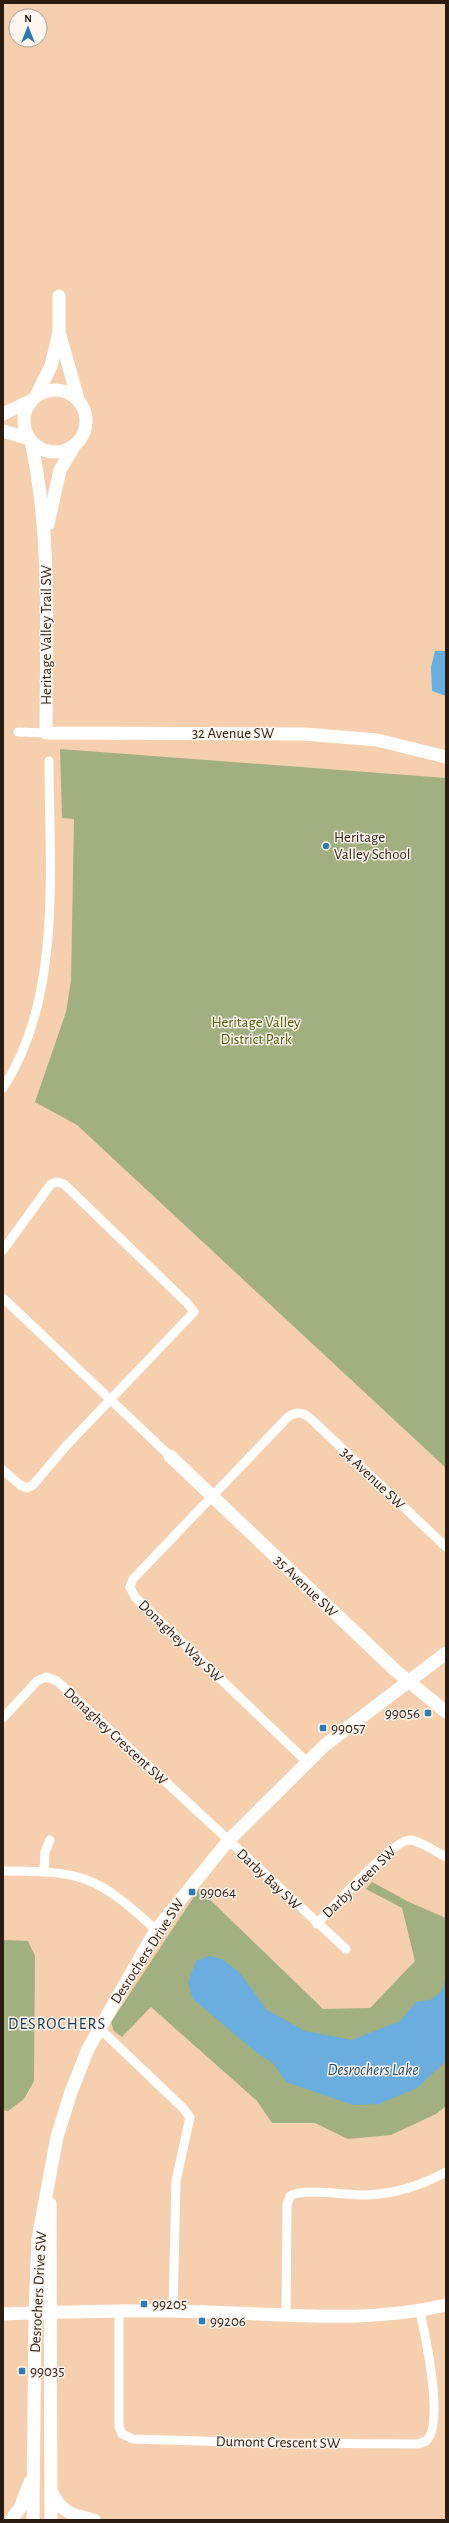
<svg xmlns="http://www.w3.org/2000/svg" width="449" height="2523" font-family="'Alegreya Sans',sans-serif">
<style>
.green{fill:#a1af81}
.water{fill:#6aaddf}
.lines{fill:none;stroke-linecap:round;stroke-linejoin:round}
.street{stroke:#fff;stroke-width:9}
.secondary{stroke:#fff;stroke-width:13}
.poi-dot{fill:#2f7bae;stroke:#fff6f0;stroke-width:1.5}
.labels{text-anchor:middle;stroke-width:3;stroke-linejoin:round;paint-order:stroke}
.street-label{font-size:15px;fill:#2a1c10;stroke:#fff6f0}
.poi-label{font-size:15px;fill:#2a1c10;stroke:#fff6f0;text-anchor:start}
.park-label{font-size:15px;fill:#4a5c07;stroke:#fff6f0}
.neighbourhood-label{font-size:16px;letter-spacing:1px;fill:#12364f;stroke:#fff6f0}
.water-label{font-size:16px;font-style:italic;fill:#1a4c6e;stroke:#fff6f0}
</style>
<rect width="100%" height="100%" fill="#f6cfae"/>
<path class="green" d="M60,749L446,778V1468L77,1125L35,1102L66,1012L71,981L74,819L62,818Z
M372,1882L409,1902L446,1918V2106L436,2114L391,2135L348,2139L315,2123H272L257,2101L151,2007L122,2037L114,2031L111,2022L199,1889L323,2009L370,2008L415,1961L402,1908L366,1889Z
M3,1940L28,1941L35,1956L34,2081L24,2099L8,2111L3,2110Z"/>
<path class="water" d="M435,651H446V696L432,691L431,667Z
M209,1956L222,1959L240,1973L267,2010L305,2031L352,2040L400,2021L416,2002L430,2000L442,1991L446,1975V2061L417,2088L379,2104L353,2105L286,2082L273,2063L257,2053L193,1999L188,1983L196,1961Z"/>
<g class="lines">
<path class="street" d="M18,732L46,733
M3,1088C63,997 49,866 49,761
M3,1250L51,1184L57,1182L64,1184L187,1303L194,1312L66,1446L33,1485L27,1488L20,1485L3,1470
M3,1298L170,1456
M3,1718L37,1681L46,1677L57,1681L346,1949
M306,1761L135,1597L130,1587L133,1579L287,1418C296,1411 302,1412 310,1418L446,1547
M3,1871C84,1871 97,1876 156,1930
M44,1871L45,1852L50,1840
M317,1924C331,1909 394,1839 410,1840C421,1841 436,1852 446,1857
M99,2028L182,2107L190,2117L176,2181L173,2311
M119,2311V2427L122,2434L133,2439L263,2443L418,2444L426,2441C445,2425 425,2334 420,2312
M286,2315L287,2205L290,2196C304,2187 349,2196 367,2195C394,2194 422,2185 446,2172"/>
<path class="secondary" d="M59,332V296
M24 421a31 31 0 1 1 62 0a31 31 0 1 1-62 0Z
M36,396L51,366L59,332L78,399
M3,414L32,400
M3,431L30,439
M31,441C52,537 46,636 46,733L304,734L377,740L446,757
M48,524L60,470L75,445
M170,1456L396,1671L446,1712
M50,2204L51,2520
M3,2314C71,2312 138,2309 205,2312C287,2314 366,2324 446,2305
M52,2492C59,2512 75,2516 94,2520
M11,2520L20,2508L30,2482
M33,2520L35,2313L38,2239L57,2137L71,2092L88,2049L156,1930L228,1841L325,1745L446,1653"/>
</g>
<g class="poi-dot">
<circle cx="326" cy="846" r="4"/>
<rect x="424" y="1709" width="8" height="8" rx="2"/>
<rect x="319" y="1724" width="8" height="8" rx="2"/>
<rect x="188" y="1888" width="8" height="8" rx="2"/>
<rect x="140" y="2300" width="8" height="8" rx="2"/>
<rect x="198" y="2317" width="8" height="8" rx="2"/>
<rect x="18" y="2367" width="8" height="8" rx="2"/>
</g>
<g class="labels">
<g class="street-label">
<text transform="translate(46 635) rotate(-90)" y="5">Heritage Valley Trail SW</text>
<text x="233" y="738">32 Avenue SW</text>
<text transform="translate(373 1478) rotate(44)" y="5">34 Avenue SW</text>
<text transform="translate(306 1586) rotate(44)" y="5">35 Avenue SW</text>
<text transform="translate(181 1641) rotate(44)" y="5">Donaghey Way SW</text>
<text transform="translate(116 1736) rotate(43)" y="5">Donaghey Crescent SW</text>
<text transform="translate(269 1879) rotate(43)" y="5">Darby Bay SW</text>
<text transform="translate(359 1882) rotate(-44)" y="5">Darby Green SW</text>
<text transform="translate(147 1951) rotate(-57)" y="5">Desrochers Drive SW</text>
<text transform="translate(38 2292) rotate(-87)" y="5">Desrochers Drive SW</text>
<text transform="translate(278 2442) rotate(1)" y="5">Dumont Crescent SW</text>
</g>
<g class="poi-label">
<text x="334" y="842">Heritage<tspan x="334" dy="17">Valley School</tspan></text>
<text x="420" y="1718" text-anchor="end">99056</text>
<text x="331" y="1733">99057</text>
<text x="200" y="1897">99064</text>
<text x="152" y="2309">99205</text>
<text x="210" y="2326">99206</text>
<text x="30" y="2376">99035</text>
</g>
<g class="park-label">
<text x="256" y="1027">Heritage Valley<tspan x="256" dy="17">District Park</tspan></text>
</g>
<g class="neighbourhood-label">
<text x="57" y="2029">DESROCHERS</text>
</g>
<g class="water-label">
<text x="373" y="2075">Desrochers Lake</text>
</g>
</g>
<rect width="449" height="2523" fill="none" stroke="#2a1c10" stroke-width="8"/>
<g transform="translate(28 28)"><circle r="19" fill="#fff6f0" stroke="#aa9f96"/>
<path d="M0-3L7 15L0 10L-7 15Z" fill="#2f7bae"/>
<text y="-6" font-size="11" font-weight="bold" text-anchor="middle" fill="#2a1c10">N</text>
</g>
</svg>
